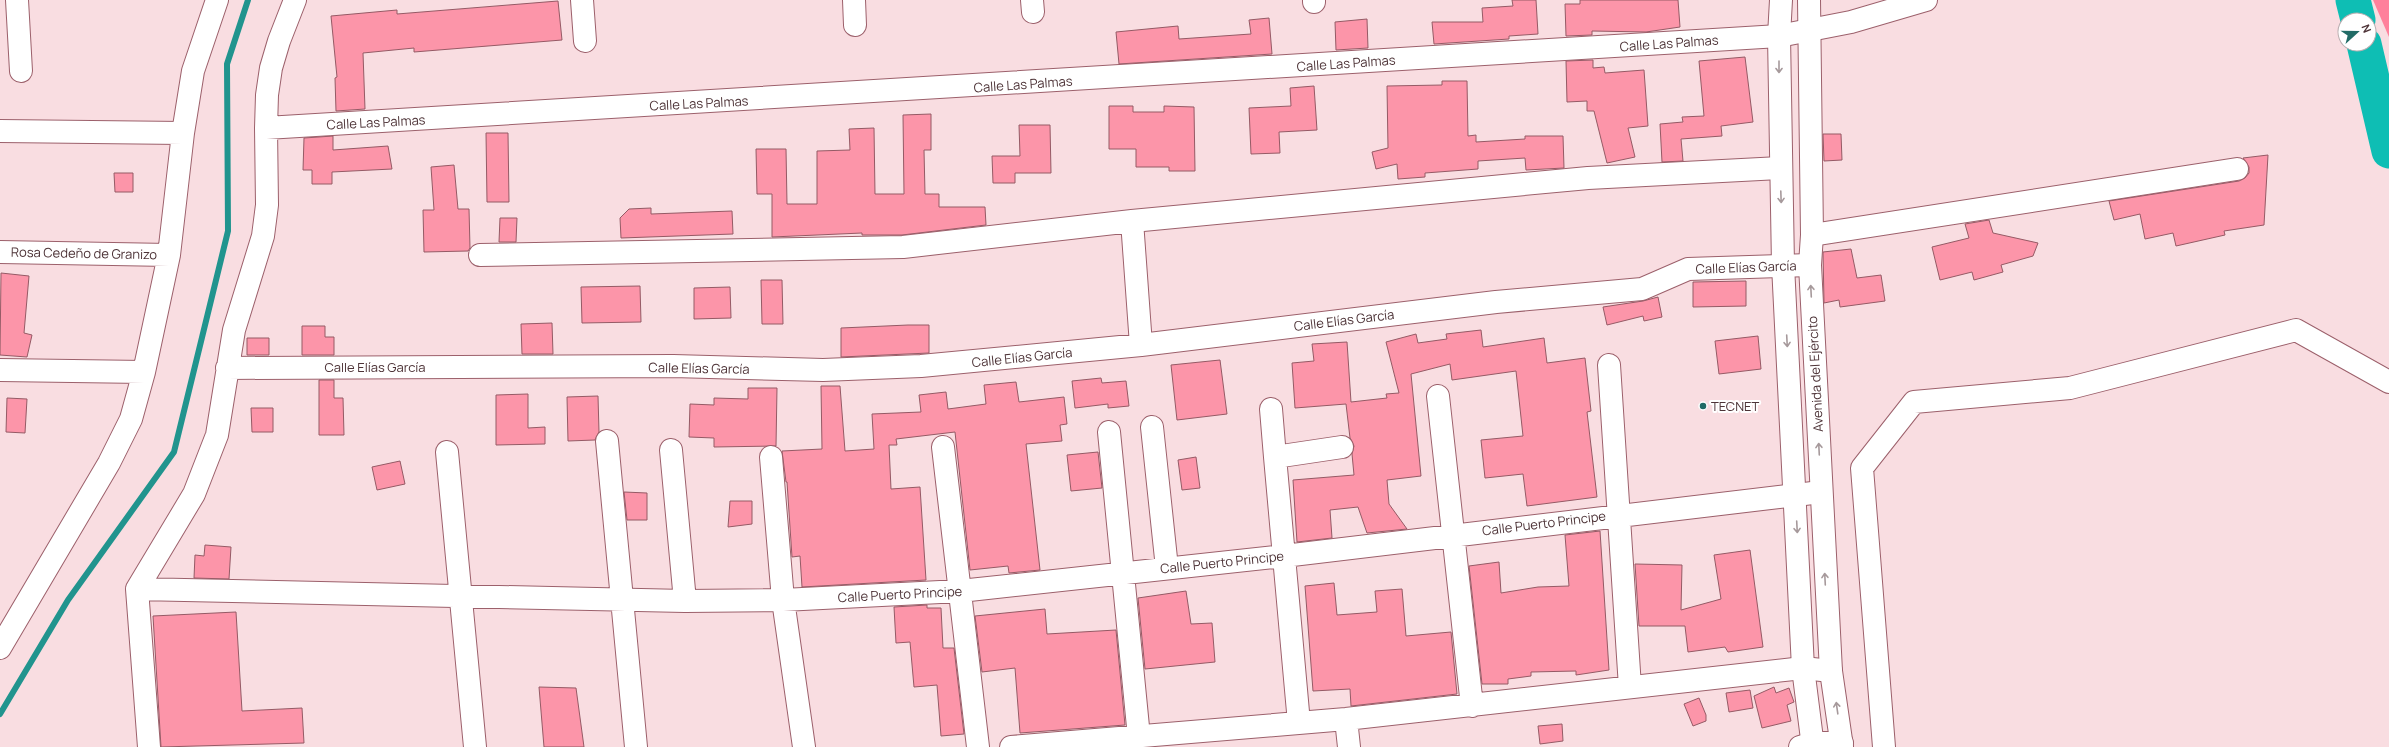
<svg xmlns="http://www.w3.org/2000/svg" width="2389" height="747" font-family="Manrope,sans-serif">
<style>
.forest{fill:#ff809b}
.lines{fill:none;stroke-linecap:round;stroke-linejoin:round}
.stream{stroke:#21948e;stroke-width:6}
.river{stroke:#0ebeb4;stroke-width:35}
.building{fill:#fc95a9;stroke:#955a65}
.minor-casing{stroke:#9c606b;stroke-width:24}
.major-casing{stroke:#9c606b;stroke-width:24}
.minor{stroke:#fff;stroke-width:22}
.major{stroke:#fff;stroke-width:22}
.oneway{stroke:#a6999b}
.poi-dot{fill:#216b66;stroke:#fff;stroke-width:1.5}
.labels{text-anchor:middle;stroke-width:4;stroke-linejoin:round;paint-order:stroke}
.street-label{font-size:13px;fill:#4d3337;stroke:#fff}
.poi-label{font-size:13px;fill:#4d3337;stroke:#fff;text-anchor:start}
</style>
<rect width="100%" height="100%" fill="#f9dde1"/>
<path class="forest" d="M2373,0H2389V37Z"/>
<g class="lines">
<path class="stream" d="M0,714L68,600L174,452L228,231L227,64L248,0"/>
<path class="river" d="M2353,0L2358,20
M2364,44L2389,151"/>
</g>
<path class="building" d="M1512,0H1536L1538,34L1509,36V39L1434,44L1432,22H1483L1482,8L1513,6Z
M1580,0H1678L1680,27L1646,32L1592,31V35L1566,36L1565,4H1580Z
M558,1L562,40L414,52V48L363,53L365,109L336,111L335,78L337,77L331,16L397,10V14Z
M1269,18L1272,54L1119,64L1116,32L1178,26L1179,39L1251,34L1249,20Z
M1367,19L1368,48L1336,50L1335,22Z
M1745,57L1753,122L1721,126L1722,136L1681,139L1683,161L1662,162L1660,124L1683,122L1682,117L1704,116L1699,61Z
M1593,60V68L1604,67L1605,73L1644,70L1648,126L1628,128L1635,157L1607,163L1594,111H1587V101L1567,102L1566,61Z
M1442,81H1467L1468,136L1476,135V142L1525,139V136H1563L1564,168L1526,170L1525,158L1478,161V169L1425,173V177L1398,179L1397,164L1376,169L1372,152L1388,148L1387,86L1442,85Z
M1314,86L1317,130L1279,132L1280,153L1251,154L1249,108L1291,106L1290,88Z
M1109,106H1133V112H1164V106L1194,107L1195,171H1169V167H1136V149H1109Z
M931,114V150H924L925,194H939V207H985L986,225L902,235H862V233L772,237V194H757L756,149H786L787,204H817V151L850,150L849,129L874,128L875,194H904L903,115Z
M1019,125H1050L1051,173H1015V183H993L992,156H1020Z
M486,133H508L509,202H487Z
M1823,134H1841L1842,160L1824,161Z
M333,136V150L388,146L392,169L332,172V184H312V170H303L304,138Z
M2268,155L2264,225L2224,231L2225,235L2176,246L2173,233L2145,239L2140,214L2114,220L2109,201L2239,181L2245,178L2249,173V167L2243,158Z
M454,165L458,209H469L470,248L468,251L424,252L423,210H434L431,167Z
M114,173H133V192H115Z
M651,208V214L732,211L733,234L621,238L620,218L629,209Z
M500,218H517L516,242H499Z
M1989,220L1993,233L2038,243L2033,256L2001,265L2003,272L1974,280L1972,272L1940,280L1932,247L1969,238L1965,224Z
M1851,249L1857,278L1881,275L1885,301L1840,307L1839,300L1824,303L1823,252Z
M1,273L29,276L24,333L32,335L27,357L0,355Z
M761,280H782L783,324H762Z
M1746,281V306L1693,307V282Z
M640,286L641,322L582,323L581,287Z
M730,287L731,318L694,319V288Z
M1658,297L1662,317L1644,321L1643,316L1607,325L1603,307L1643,301Z
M552,323L553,354H522L521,324Z
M908,325H929V353L841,357V328Z
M302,326H325V337H334V355H302Z
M1481,330L1483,347L1544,338L1547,363L1585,358L1591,411L1587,412L1597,497L1527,506L1523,474L1485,478L1481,440L1523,436L1516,371L1452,380L1450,364L1411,374L1421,476L1387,480L1389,504L1407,529L1367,533L1358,507L1330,510L1332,538L1297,542L1293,480L1354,475L1352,454L1354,446L1350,438L1346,404L1295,408L1292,363L1314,361L1312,344L1347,342L1351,402L1387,398L1386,394L1399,393L1386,342L1416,334L1418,343L1447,339L1446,334Z
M1758,336L1761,369L1719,374L1715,341Z
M247,338H269V355H247Z
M1220,360L1227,414L1177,420L1171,365Z
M1101,378L1102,383L1126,381L1129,406L1108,408V404L1075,408L1072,381Z
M319,380H334V398H343L344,435H319Z
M1016,382L1019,402L1064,397L1067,424L1060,425L1062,441L1026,444L1040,570L1009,573L1008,566L970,570L955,432L896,439L897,445H889L891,489L920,487L926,580L802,587L800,556L792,557L787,482H786L782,451L822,449L821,386H840L845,451L874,449L872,414L921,412L919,395L946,392L948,409L986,404L984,385Z
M748,388H777L776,446L714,447V438L689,437L690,404L714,405V398L748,399Z
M528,394V428L545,427V444L496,445V395Z
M598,396L599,432L595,440L568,441L567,397Z
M7,398L27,399L25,433L6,432Z
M251,408H273V432H252Z
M1098,452L1102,488L1071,491L1067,455Z
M1196,457L1200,488L1182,490L1178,460Z
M400,461L405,484L377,490L372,467Z
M624,492L647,493V520H627Z
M730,501H752V524L728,527Z
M1600,531L1609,670L1576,675V671L1531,672V676L1508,679V684H1482L1469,566L1499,562L1501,593L1538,587L1569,586L1565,535Z
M205,545L231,547L229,579L194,578L195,555L204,556Z
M1750,550L1763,647L1728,652L1725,647L1688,652L1685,626H1639L1635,564L1682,565L1681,610L1721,599L1714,555Z
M1334,583L1337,615L1377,612L1375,591L1402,589L1406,636L1451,632L1457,694L1351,706L1350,689L1313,691L1305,586Z
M1186,591L1191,624L1212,623L1215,662L1145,669L1138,598Z
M927,605V608H941L943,648H954L964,734L941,736L937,685L914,687L910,642L896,643L894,607Z
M1045,609L1047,634L1116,630L1125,725L1020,733L1015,668L982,672L975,616Z
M236,612L242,711L302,708L304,743L161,747L153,616Z
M539,687L576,688L584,747H544Z
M1774,687L1776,693L1789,688L1794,702L1787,705L1791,721L1762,728L1754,696Z
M1750,690L1753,708L1729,712L1726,693Z
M1699,698L1706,715V721L1693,726L1684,704Z
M1562,724L1563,741L1540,744L1538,726Z"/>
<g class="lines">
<g class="minor-casing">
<path id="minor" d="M17,0L21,71
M582,0L585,41
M854,0L855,25
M1032,0L1033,12
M1314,0V2
M266,128L1779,36L1851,22L1926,0
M0,131L183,133
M1132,221L1141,345
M1812,235L2237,169
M0,252L169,255
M480,255L903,247L1132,221L1588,178L1780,168
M1609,365L1630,687
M227,368L673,366L823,370L921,366L1141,345L1496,302L1642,289L1688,269L1810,265
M0,370L144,372
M1438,396L1472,706
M1271,409L1275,457
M1152,427L1167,568
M1109,432L1139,737
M607,441L636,747
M943,447L978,747
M671,450L685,601
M447,452L475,747
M771,457L783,600L804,747
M137,589L685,601L783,600L960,591L1284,556L1821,492
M0,648L109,463L131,419L144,372L169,255L183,133L193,71L217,0
M1346,719L1349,747
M1299,723L1275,457L1342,447
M149,747L137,589L194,494L217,435L234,330L263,236L267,205L266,128L267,95L271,68L279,41L295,0
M1011,747L1346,719L1803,668L1831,671
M1800,747L1813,743H1842
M1884,747L1862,468L1914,402L2070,388L2296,330L2389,382"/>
</g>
<g class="major-casing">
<path id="major" d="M1781,0L1779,36L1783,265L1803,668L1813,747
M1809,0L1812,235L1810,265L1831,671L1842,747"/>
</g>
<use href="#minor" class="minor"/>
<use href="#major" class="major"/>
</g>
<defs><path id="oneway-shaft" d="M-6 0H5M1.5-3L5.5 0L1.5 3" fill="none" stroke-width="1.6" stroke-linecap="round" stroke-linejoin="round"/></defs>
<g class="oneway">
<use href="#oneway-shaft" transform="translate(1779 67) rotate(90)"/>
<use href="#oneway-shaft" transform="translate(1781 197) rotate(88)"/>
<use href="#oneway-shaft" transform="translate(1811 291) rotate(-93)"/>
<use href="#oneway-shaft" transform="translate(1787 341) rotate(87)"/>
<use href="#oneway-shaft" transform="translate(1819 449) rotate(-93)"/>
<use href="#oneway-shaft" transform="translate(1797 527) rotate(87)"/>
<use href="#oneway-shaft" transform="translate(1825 579) rotate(-93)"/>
<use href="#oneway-shaft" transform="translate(1837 708) rotate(-98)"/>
</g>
<circle class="poi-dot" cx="1703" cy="406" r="4"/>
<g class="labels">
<g class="street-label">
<text transform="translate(1669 43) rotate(-4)" y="5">Calle Las Palmas</text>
<text transform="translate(1346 63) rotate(-4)" y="5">Calle Las Palmas</text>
<text transform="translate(1023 84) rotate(-4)" y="5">Calle Las Palmas</text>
<text transform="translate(699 103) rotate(-3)" y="5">Calle Las Palmas</text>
<text transform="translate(376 122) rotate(-3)" y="5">Calle Las Palmas</text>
<text transform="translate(84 253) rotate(1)" y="5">Rosa Cedeño de Granizo</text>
<text transform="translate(1746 267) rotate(-2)" y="5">Calle Elías García</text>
<text transform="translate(1344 320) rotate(-7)" y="5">Calle Elías García</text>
<text transform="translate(1022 357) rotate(-6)" y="5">Calle Elías García</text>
<text x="375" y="372">Calle Elías García</text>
<text transform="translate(699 368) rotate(1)" y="5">Calle Elías García</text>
<text transform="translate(1815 374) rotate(-93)" y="5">Avenida del Ejército</text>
<text transform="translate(1544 523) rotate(-7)" y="5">Calle Puerto Principe</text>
<text transform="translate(1222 562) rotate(-6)" y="5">Calle Puerto Principe</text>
<text transform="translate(900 594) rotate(-3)" y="5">Calle Puerto Principe</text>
</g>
<g class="poi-label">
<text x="1711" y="411">TECNET</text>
</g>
</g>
<g transform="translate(2357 32) rotate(69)"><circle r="19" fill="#ffffff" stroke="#b8adaf"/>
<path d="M0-3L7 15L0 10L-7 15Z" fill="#216b66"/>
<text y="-6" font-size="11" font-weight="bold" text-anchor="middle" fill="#4d3337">N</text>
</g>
</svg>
